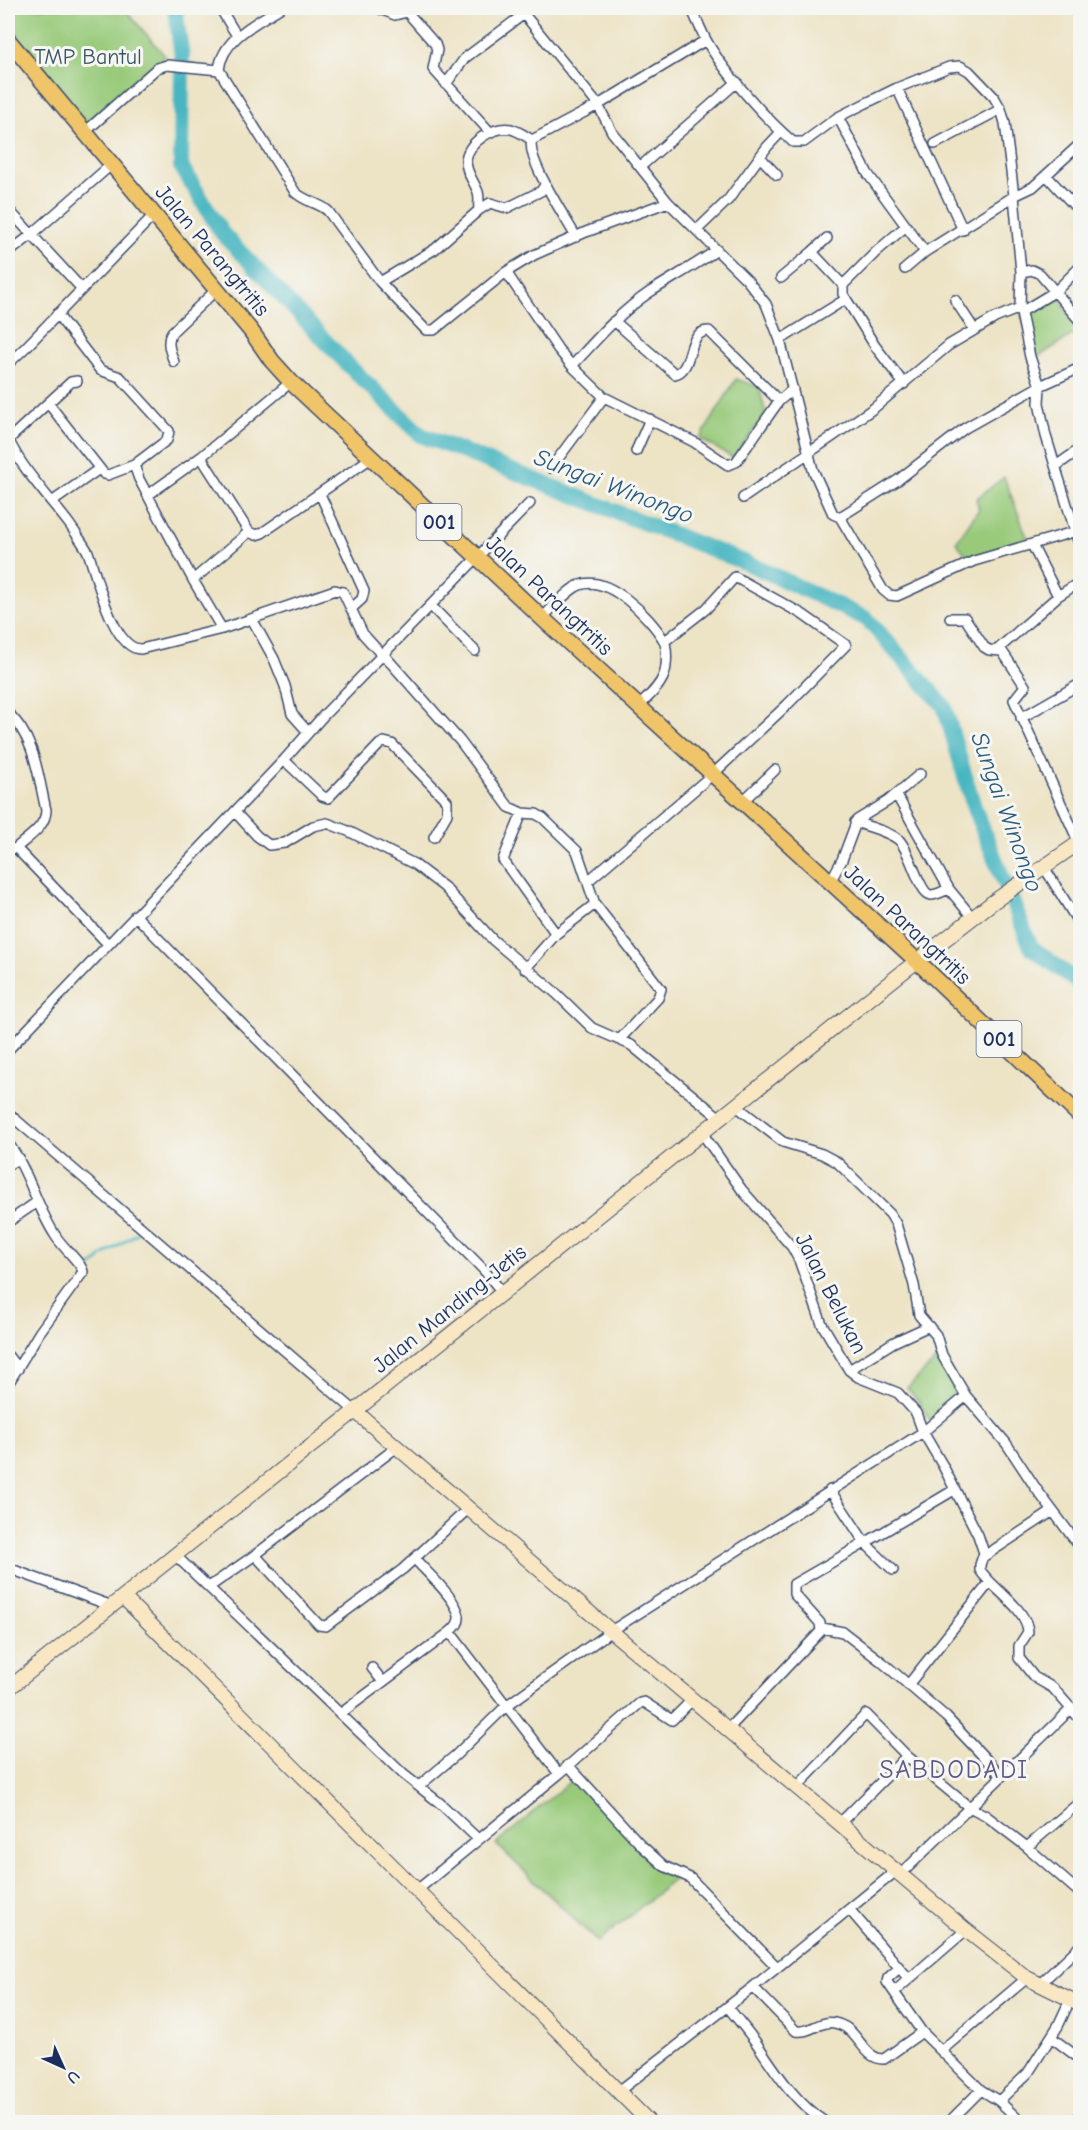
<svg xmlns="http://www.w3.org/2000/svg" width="1088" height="2130" font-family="'Comic Neue',sans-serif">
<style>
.green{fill:#98ca7a;stroke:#5a7c6c;stroke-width:1.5}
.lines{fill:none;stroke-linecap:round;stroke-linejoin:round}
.stream{stroke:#47b6c1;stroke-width:3}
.river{stroke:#47b6c1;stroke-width:16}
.street-casing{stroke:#3a4a6d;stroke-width:12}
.secondary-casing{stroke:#3a4a6d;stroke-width:16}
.primary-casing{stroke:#3a4a6d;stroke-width:18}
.street{stroke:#fff;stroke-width:9}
.secondary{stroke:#f9e7c3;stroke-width:14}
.primary{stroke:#f0c469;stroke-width:15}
.labels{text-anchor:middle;stroke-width:6;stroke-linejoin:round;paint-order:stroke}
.shield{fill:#f6f6f2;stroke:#5d6b8a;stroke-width:1.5}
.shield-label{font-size:21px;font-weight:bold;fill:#1b2f5e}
.park-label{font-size:22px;fill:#3a5665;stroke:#f6f6f2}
.street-label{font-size:22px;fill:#1b2f5e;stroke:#f6f6f2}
.water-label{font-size:24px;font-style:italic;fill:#28587c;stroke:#f6f6f2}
.quarter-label{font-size:26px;letter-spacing:1.5px;fill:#5e5887;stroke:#f6f6f2}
</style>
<rect width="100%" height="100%" fill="#f6f6f2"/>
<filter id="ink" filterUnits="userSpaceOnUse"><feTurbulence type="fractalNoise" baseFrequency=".0167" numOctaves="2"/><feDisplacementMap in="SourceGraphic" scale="12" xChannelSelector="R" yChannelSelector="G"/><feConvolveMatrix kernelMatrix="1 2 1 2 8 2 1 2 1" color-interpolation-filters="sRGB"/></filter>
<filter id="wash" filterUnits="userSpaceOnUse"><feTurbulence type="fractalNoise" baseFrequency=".008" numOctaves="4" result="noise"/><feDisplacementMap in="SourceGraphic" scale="24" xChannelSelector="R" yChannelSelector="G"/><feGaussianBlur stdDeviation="1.35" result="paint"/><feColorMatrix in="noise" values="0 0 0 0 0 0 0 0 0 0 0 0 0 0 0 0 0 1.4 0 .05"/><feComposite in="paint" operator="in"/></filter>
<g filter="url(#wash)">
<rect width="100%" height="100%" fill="#ede3c5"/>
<path class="green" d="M8,8H124L165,56L83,125L8,35Z
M1057,294L1079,331L1036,358L1021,314Z
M736,379L759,387L766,414L733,458L700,439Z
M1004,477L1029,542L970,560L956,542L979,509L976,499Z
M942,1354L963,1395L930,1421L919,1402L907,1388Z
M573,1779L675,1879L598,1942L496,1844Z"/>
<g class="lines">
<path class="stream" d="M85,1273L103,1256L137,1233"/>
<path class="river" d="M175,8L182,57L181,166L222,233L351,368L421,435L754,566L867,619L944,706L975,810L1031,947L1080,984"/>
</g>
</g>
<g filter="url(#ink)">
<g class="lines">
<g class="street-casing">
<path id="street" d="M220,8L237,36
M280,8C256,23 222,39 219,70L295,192C305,202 318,202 328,211L380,282L426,330H434L506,272L534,255L586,232L668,202
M378,8L395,15L407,12L435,44L437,50L433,69L490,132
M519,8L598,105L612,132L668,202L747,280L766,304L780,340L813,470L833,514L840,517L883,590L889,595L897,596L974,561L1080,530
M691,8C696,18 700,28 705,38C722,70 765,118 793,142H804L838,117L854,109L897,88L949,67L960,66L969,71L994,97L1001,109L1005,123L1014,196L1021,272L1020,308L1030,357L1040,386L1039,403L1046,436L1080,547
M8,10L10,8
M446,84L465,58L524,14
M897,88L963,230
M838,117L868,174L925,252
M85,132L157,68L167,65L219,70
M935,144L1001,109
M760,157L777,175
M640,167L737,82
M1046,175L1080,212
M8,209L82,289
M479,210C478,204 480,198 478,192C474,181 466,173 466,161C467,142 494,126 511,129C519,131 525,136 532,140
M697,230L728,200L767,147L781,132
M576,237C566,218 525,158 532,140L598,105L706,40
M812,252L827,238
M8,253L30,236L112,164
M905,269L925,252L1014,196L1033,187L1080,144
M506,272L558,349L572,366L604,397L694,442L728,465L736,462L779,401L793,389
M1021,272L1032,270L1040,274L1080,321
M781,278L812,252L843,285
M380,282L435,249L479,210L490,203L507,208L541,191L545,185
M955,300L974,329
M1021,312L1056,291L1080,267
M57,314L100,370L120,377L169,431L167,440L134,465L139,479L193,580L222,629
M614,321L675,374C695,369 685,331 709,331L779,401
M780,340L846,299
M174,362C170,351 166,342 172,332L216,290
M8,364L27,346L154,215
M572,366C596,340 620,312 650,292C672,278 695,265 717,250
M291,382L201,457L249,532L256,535L262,533L371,458
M904,384L875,346L843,294V285L876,252L906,226
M48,403L71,382L77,381
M8,439C23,471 49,497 70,525C76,534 83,543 88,552C96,574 113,650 141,649L222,629L335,590L343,592L363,634L382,655
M8,440L48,403L104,474L108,475L134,465
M636,451L650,419
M1056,466L1080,449
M551,468L604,397
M320,494L364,591L362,599L352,608
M148,495L201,457
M743,498L874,408L949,345L995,318L1020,308
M52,502L99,469
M840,517L898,480L965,428L1040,386L1080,368
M1032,545L1058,596
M193,580L249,532
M431,606L475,651
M542,618C552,609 568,589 580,585C608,574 650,617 663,639C668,647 667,666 664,675C659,688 647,698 638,707
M950,618H965L984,647L989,650L1002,651L1025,686L1014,700L1079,843
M252,619L274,659L285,686L292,714L308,732
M997,650L1058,596L1080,582
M383,654L460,741L509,807L522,813L536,814L543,818L577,851L595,904L661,989L658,998L620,1039
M8,713C35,737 38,776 46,810C46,827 28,837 16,848
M1021,718L1080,684
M284,760L322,796L328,798L380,744L384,742L392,744L447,801V814L434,837
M896,794L949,889
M742,802L775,770
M235,812L257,836L269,845L285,843L313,826L327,823L348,831L414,864L444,887L493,940L557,994L592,1028L631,1045L720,1118
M522,813L503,860L556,934
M855,822C869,827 888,831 899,840C910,850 919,894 931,895C937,895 943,891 949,889L972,917
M8,850L16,848L108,944
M1044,867L1080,925
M588,881L713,774L787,705L846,645L802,614L735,577L706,609L665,641
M830,882L842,860L857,820L888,801L920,774
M135,915L483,1269L502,1292
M525,969L556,934L595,904
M8,1050L284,760L324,715L530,503
M735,1105L783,1142L822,1154L837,1162L890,1214L896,1224L914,1285L919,1315L936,1335L942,1355L966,1396L1006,1443L1037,1490L1080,1547
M8,1113L355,1411
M702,1133L742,1190L792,1247L799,1260L822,1324L849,1370L858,1377L898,1393L916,1413L923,1432L943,1466L978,1535L984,1553L980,1565V1570C992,1589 1027,1608 1028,1632L1019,1646V1658L1034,1677L1053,1688L1080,1719
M8,1143C29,1171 36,1206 55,1235C61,1246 82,1263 83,1272L39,1333L8,1384
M8,1165L19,1158
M8,1222L37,1202
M8,1356L18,1369
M849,1370L894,1342L929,1326
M174,1554L403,1774L441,1804L478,1839
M255,1555L319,1625L326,1626L403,1569L469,1508
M983,1557L1053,1511
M8,1568L112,1606
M893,1570L865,1543L954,1490
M209,1587L255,1555L397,1447
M822,1628L843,1632L882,1662L946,1717L1002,1776
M450,1632L559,1774
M372,1668L383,1682
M908,1685L990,1582
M340,1714L450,1632C455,1628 460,1623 459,1616C457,1599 426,1572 415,1559
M728,1729L821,1631L820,1623L794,1594V1584L865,1543L830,1490
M568,1765L641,1845L664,1866L690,1878L777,1967
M419,1786L456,1755L506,1706L611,1631L923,1432L966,1396
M796,1788L866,1714L907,1756L969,1807L985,1815L1027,1847L1080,1893
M840,1823L907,1756
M1027,1847L1080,1802
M900,1875L1072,1708
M416,1891L559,1774L640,1703L644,1702L672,1720L693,1699
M849,1909L909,1979
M899,1968L888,1978L887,1982L922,2032L981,2090L999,2101L1021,2122
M1040,1984L1080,1946
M753,1987L796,2031C814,2034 821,2014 845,2027C859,2035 866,2060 884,2059L922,2032
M894,1992L966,1930
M728,2007C737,2019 748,2031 757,2044C776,2072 796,2104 825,2122
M1051,2037L1080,2059
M942,2050L1027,1978
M619,2091L753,1987L896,1871
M999,2101L1028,2073L1058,2026L1070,2000
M949,2122L981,2090
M1073,2122L1080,2116"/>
</g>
<g class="secondary-casing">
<path id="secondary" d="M355,1411L611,1631L966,1930L1027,1978L1080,2004
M123,1597L649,2122
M8,1689L899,975L993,902L1080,842"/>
</g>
<g class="primary-casing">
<path id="primary" d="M8,40L251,331L272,361L291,382L542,618L917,961L1080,1116"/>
</g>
<use href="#street" class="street"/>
<use href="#secondary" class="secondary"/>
<use href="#primary" class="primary"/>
</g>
</g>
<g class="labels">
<g class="shield">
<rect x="416.5" y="504" width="45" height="36" rx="4.5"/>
<rect x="976.5" y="1021" width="45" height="36" rx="4.5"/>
</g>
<g class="shield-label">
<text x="439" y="529">001</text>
<text x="999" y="1046">001</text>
</g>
<g class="park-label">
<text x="88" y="64">TMP Bantul</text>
</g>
<g class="street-label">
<text transform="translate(213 250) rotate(50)" y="8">Jalan Parangtritis</text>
<text transform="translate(550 595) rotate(43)" y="8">Jalan Parangtritis</text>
<text transform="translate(908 924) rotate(43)" y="8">Jalan Parangtritis</text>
<text transform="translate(832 1293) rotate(63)" y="8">Jalan Belukan</text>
<text transform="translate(449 1308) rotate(-39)" y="8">Jalan Manding-Jetis</text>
</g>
<g class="water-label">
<text transform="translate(614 486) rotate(21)" y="8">Sungai Winongo</text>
<text transform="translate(1007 812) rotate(70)" y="8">Sungai Winongo</text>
</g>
<g class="quarter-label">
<text x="954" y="1778">SABDODADI</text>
</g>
</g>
<rect width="1088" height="2130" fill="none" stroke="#f6f6f2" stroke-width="30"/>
<g transform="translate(63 2067) rotate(135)" stroke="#f6f6f2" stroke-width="4.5" paint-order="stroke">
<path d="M0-4.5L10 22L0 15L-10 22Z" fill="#1b2f5e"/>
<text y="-9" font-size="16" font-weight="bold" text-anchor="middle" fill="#1b2f5e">U</text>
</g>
</svg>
